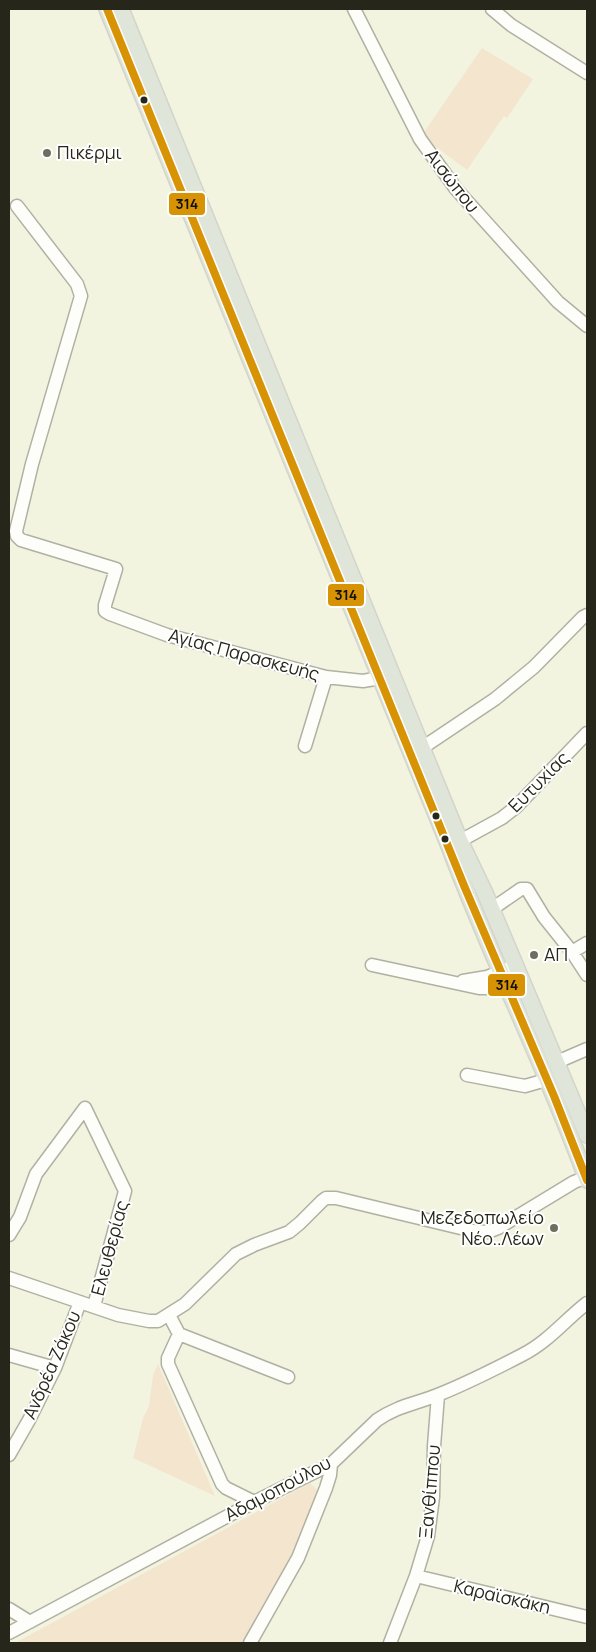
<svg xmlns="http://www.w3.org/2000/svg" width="596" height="1652" font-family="Manrope,sans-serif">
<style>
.green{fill:#f3e5ce}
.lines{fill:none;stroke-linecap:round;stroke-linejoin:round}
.minor-casing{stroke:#b0b1a2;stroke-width:15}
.major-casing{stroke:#d3d4ca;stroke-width:18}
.minor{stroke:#fdfdfa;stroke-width:12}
.major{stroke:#e0e5da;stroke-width:15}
.bus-1-casing{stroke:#fff;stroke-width:11}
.bus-1{stroke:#d89304;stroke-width:8}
.bus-dot{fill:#26271a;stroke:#fff;stroke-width:2}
.poi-dot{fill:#6d6f5f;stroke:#fff;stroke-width:2}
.labels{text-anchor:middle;stroke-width:4;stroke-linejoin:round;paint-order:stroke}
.poi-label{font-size:18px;fill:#26271a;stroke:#fff;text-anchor:start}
.street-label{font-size:18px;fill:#26271a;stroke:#fff}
.line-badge{stroke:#fff;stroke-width:2}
.pale-badge-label{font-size:14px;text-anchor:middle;font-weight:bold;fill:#111}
</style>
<rect width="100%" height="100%" fill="#f2f4e0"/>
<path class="green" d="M482,48L533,79L507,118L504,116L467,170L424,138L422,135Z
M158,1364L215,1496L133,1458L143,1418L149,1406L153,1375Z
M310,1483L318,1491L290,1559L245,1643H15Z"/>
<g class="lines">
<g class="minor-casing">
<path id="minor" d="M354,9L420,139L456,189L558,302L587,326
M492,9L511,25L587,73
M17,206L77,284L81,296L32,464L16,531L17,536L21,540L116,569L105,605V611L110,614L167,635L326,677L363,681L380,678
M305,746L326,677
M422,748L495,699L534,667L583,617L587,615
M460,841L502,818L516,807L587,733
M492,909L521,889H527L544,917L572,952L587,975
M572,952L587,943
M372,965L479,988H496L515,982
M463,981L487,977L509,968
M557,1062L587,1049
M467,1075L525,1086L546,1080
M9,1235L20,1217L36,1174L85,1108L125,1191L94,1306
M9,1278L118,1315L149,1321H158L185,1304L236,1254L254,1245L289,1232L300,1223L322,1201L326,1198H336L473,1231L488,1232L498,1228L574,1182L587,1177
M169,1315L179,1334L168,1358V1364L222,1484L226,1488L254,1502
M179,1334L288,1377
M9,1355L55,1368
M9,1455L29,1420L55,1368L80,1302
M416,1576L587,1617
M9,1609L30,1622
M9,1633L254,1502L331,1464L377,1420C399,1405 416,1404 440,1394C467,1383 495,1369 522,1355C548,1342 565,1320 587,1303
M250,1643L298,1558L326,1488L330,1475L331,1464
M390,1643L416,1576L428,1536L433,1497L434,1446L438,1395"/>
</g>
<g class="major-casing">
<path id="major" d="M107,9L449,846C491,959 546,1067 587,1180
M121,9L460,841L485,893L587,1135"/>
</g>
<use href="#minor" class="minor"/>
<use href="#major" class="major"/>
<g class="bus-1-casing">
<path id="bus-1" d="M107,9L465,888L554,1096L587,1180"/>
</g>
<use href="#bus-1" class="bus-1"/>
</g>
<g class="bus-dot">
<circle cx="144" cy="100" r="4.5"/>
<circle cx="436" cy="816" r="4.5"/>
<circle cx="445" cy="839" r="4.5"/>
</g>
<g class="poi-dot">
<circle cx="47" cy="153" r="5"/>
<circle cx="534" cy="955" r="5"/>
<circle cx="554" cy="1228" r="5"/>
</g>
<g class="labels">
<g class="poi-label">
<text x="57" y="159">Πικέρμι</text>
<text x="544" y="961">ΑΠ</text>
<text x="544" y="1224" text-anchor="end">Μεζεδοπωλείο<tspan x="544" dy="21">Νέο..Λέων</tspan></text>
</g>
<g class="street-label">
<text transform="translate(452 181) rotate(52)" y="6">Αισώπου</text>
<text transform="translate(244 655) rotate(15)" y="6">Αγίας Παρασκευής</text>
<text transform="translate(539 782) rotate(-45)" y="6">Ευτυχίας</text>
<text transform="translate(110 1248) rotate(-75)" y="6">Ελευθερίας</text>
<text transform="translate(52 1365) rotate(-66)" y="6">Ανδρέα Ζάκου</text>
<text transform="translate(278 1489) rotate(-28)" y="6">Αδαμοπούλου</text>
<text transform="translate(430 1492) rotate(-85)" y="6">Ξανθίππου</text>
<text transform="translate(502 1597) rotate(13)" y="6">Καραϊσκάκη</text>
</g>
</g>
<g class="line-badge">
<rect x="168" y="192" width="38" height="24" rx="5" fill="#d89304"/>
<rect x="327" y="583" width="38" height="24" rx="5" fill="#d89304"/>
<rect x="487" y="973" width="39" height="24" rx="5" fill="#d89304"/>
</g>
<g class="pale-badge-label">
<text x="187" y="209">314</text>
<text x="346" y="600">314</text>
<text x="507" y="990">314</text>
</g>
<rect width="596" height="1652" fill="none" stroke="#26271a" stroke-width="20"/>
</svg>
